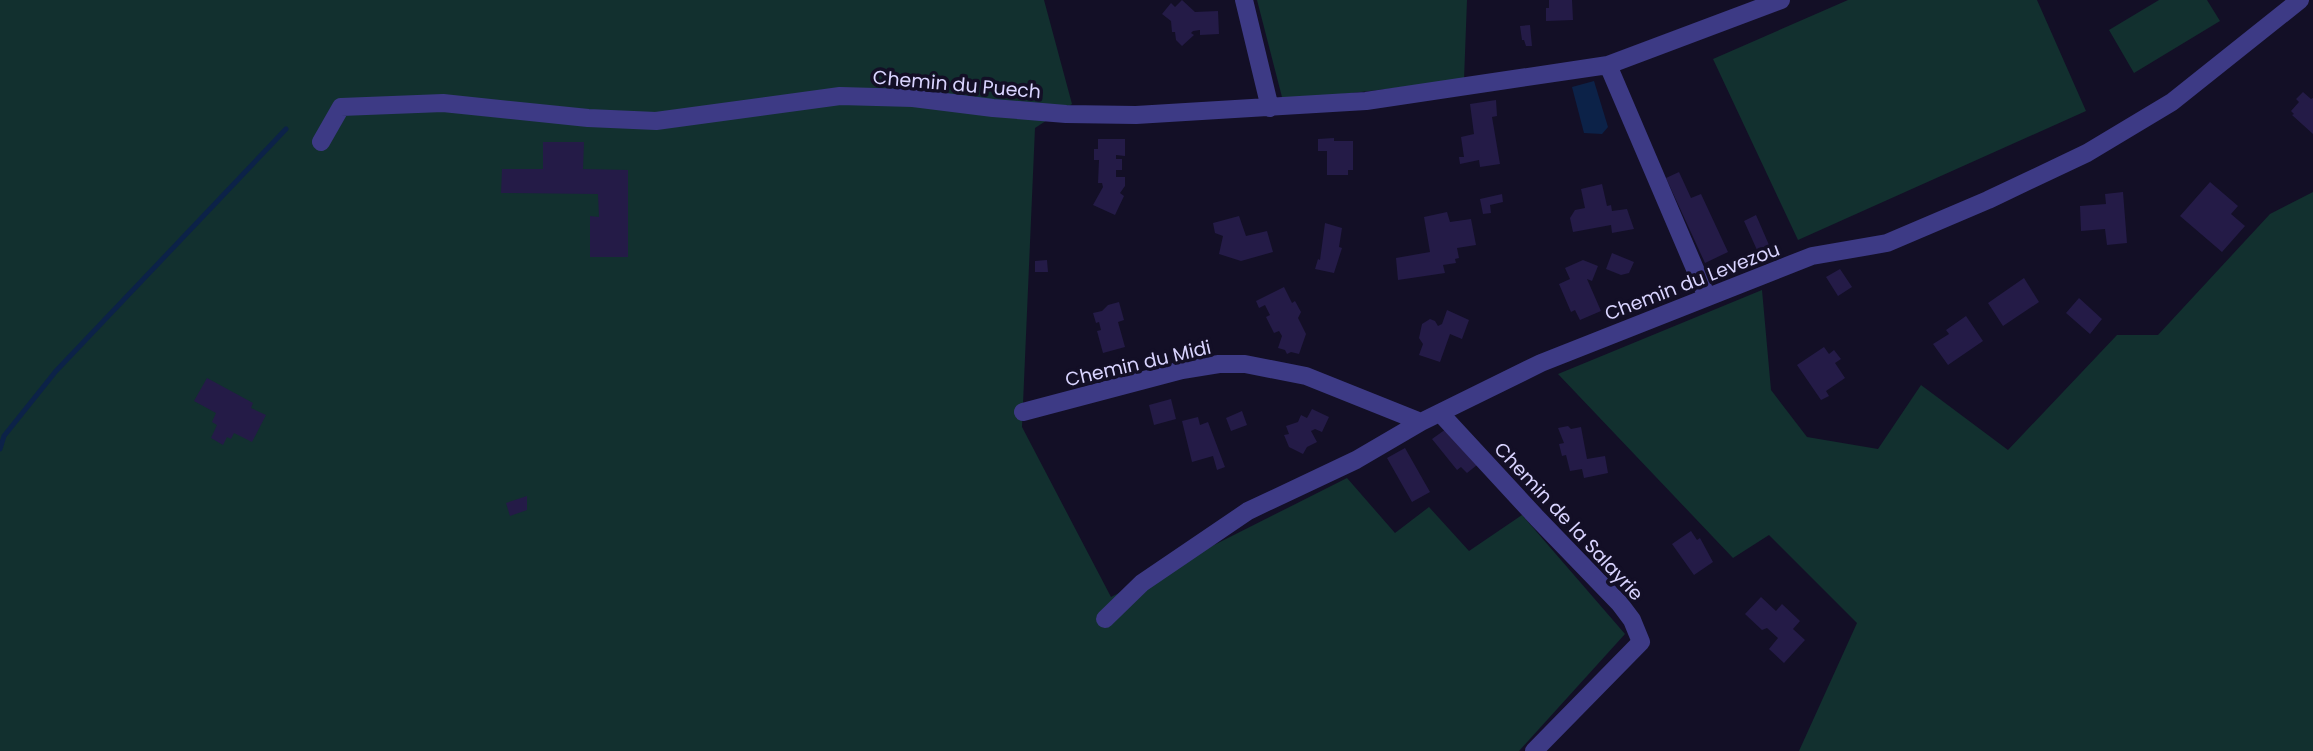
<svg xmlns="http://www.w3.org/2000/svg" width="2313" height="751" font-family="Poppins,sans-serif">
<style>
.green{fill:#12302f}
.water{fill:#0c2248}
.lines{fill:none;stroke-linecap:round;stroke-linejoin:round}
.stream{stroke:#0c2248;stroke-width:5}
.building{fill:#241b47}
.minor{stroke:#3d3a85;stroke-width:18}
.labels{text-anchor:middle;stroke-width:7;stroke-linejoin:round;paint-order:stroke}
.street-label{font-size:19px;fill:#d9d4ff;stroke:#130f26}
</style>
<rect width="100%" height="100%" fill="#130f26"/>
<path class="green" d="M0,0H1044L1072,104L1035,128L1022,427L1111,597L1347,478L1395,533L1429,507L1469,551L1522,515L1625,634L1519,751H0Z
M1257,0H1467L1464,80L1283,101Z
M1848,0H2037L2086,111L1798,240L1713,59Z
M2159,0H2207L2220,21L2134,73L2109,30Z
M2313,192V751H1799L1857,623L1769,535L1733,558L1558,374L1762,290L1771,390L1807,437L1878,449L1921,385L2008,450L2117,335H2158L2270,214Z"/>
<path class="water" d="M1594,81L1608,127L1602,134L1584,133L1572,87Z"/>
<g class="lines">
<path class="stream" d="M0,449L4,436L56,371L286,129"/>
</g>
<path class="building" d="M1182,0L1195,12L1218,11L1219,34L1200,35V30L1193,31L1191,33L1194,35L1182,46L1176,40L1175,32H1172L1171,21L1162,14L1171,3L1175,7Z
M1549,0H1572L1573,20L1546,21V8H1549Z
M1530,25L1532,46H1526L1524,40H1522L1520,26Z
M2303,92L2311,99L2313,98V134L2292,115L2294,114L2291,111L2299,102L2296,99Z
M1496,100L1497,116L1492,117L1500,164L1480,167L1479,160L1460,164L1459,157H1464L1461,137L1474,134L1470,104Z
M1334,138V141H1353V170H1348V175H1327V151H1318V139Z
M1098,139H1125V156L1116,155V159H1122V170H1116V177H1125V186L1120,193L1124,196L1115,215L1093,205L1103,187L1102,183H1098L1099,160H1094V149H1098Z
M543,142H584L583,169L628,170V257H590V216L599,217L598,194L501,193L502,169H543Z
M1679,172L1691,198L1701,194L1728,252L1705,263L1666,178Z
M2210,182L2238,206L2231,214L2245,226L2222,252L2180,216Z
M1602,184L1607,206L1611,205L1612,211L1627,209L1634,229L1612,233L1611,225L1573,232L1570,218L1575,210L1585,208L1581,189Z
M2123,192L2127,243L2107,245L2105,229L2081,231L2080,206L2106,204L2105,194Z
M1502,194L1503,202L1490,205L1491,213L1483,214L1480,199Z
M1447,212L1450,222L1471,219L1476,245L1457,248L1459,258L1455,259L1456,263L1443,265L1445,273L1398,280L1396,258L1430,252L1424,217Z
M1756,215L1769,245L1757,250L1744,221Z
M1239,216L1246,236L1267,231L1273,252L1241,261L1219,254L1223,236L1215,233L1213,223Z
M1325,223L1342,228L1339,247L1342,248L1334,273L1315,269L1318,259L1320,260Z
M1612,253L1634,262L1629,273L1621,275L1606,269Z
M1047,260L1048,272H1035V261Z
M1583,260L1598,266L1592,281L1587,279L1601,311L1580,320L1575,310L1571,312L1559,284L1570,279L1565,268Z
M1840,269L1852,287L1838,296L1826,277Z
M2024,278L2039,302L2003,326L1988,303Z
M1284,287L1292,303L1295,301L1301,312L1298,318L1306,334L1299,354L1291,352L1287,354L1285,350L1278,348L1282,336L1279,331L1274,333L1266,317L1270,315L1265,305L1259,308L1256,301Z
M2079,298L2102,319L2090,334L2066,313Z
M1119,302L1124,320L1118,322L1125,347L1103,353L1097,331L1101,330L1099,322L1096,323L1093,313L1102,311L1108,305Z
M1447,310L1469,320L1462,339L1450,334L1440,362L1419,355L1423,344L1419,338L1422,324L1430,319L1435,321L1438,326L1442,324Z
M1966,316L1983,341L1948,365L1933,344L1949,334L1946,330Z
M1824,347L1829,354L1834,350L1841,359L1835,363L1845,378L1826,391L1829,396L1821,400L1797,365Z
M207,378L253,403L251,408L266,415L252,442L234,433L231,439L227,437L223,445L211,438L217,425L212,422L216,413L194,401Z
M1171,399L1176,419L1154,425L1149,405Z
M1312,409L1329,417L1322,432L1315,429L1311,431L1317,442L1307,447L1303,454L1289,447L1284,435L1289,434L1286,426L1298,422L1301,415L1307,418Z
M1242,411L1247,425L1231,431L1226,418Z
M1198,417L1200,425L1208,422L1225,467L1217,470L1213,456L1192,462L1182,421Z
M1568,426L1571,429L1581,427L1587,459L1605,456L1608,473L1584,478L1582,469L1570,471L1566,455L1562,456L1559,444L1564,443L1558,428Z
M1446,429L1477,465L1467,473L1461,467L1457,470L1432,439Z
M1405,448L1430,492L1412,502L1387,458Z
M527,496V510L510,516L506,503Z
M1691,531L1697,540L1700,538L1713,562L1694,575L1672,544Z
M1761,597L1776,611L1782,604L1800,621L1793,629L1805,640L1784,663L1769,649L1778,638L1767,628L1762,630L1745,614Z"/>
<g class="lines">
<path class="minor" d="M1244,0L1270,108
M1608,65L1707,297
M321,142L341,107L443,103L588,118L656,121L840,96L913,98L993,108L1066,114L1136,115L1366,101L1608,65L1781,0
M1023,412L1182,370L1219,364H1245L1306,376L1421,422
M1441,414L1537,518L1620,604L1632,620L1641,642L1534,751
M1105,619L1142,583L1248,511L1356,460L1421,422L1541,363L1812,256L1887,243L1988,200L2087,153L2172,102L2300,0"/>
</g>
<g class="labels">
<g class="street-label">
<text transform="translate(957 84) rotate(5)" y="7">Chemin du Puech</text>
<text transform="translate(1692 281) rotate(-21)" y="7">Chemin du Levezou</text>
<text transform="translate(1138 363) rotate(-13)" y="7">Chemin du Midi</text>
<text transform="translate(1569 521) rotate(47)" y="7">Chemin de la Salayrie</text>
</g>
</g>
</svg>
